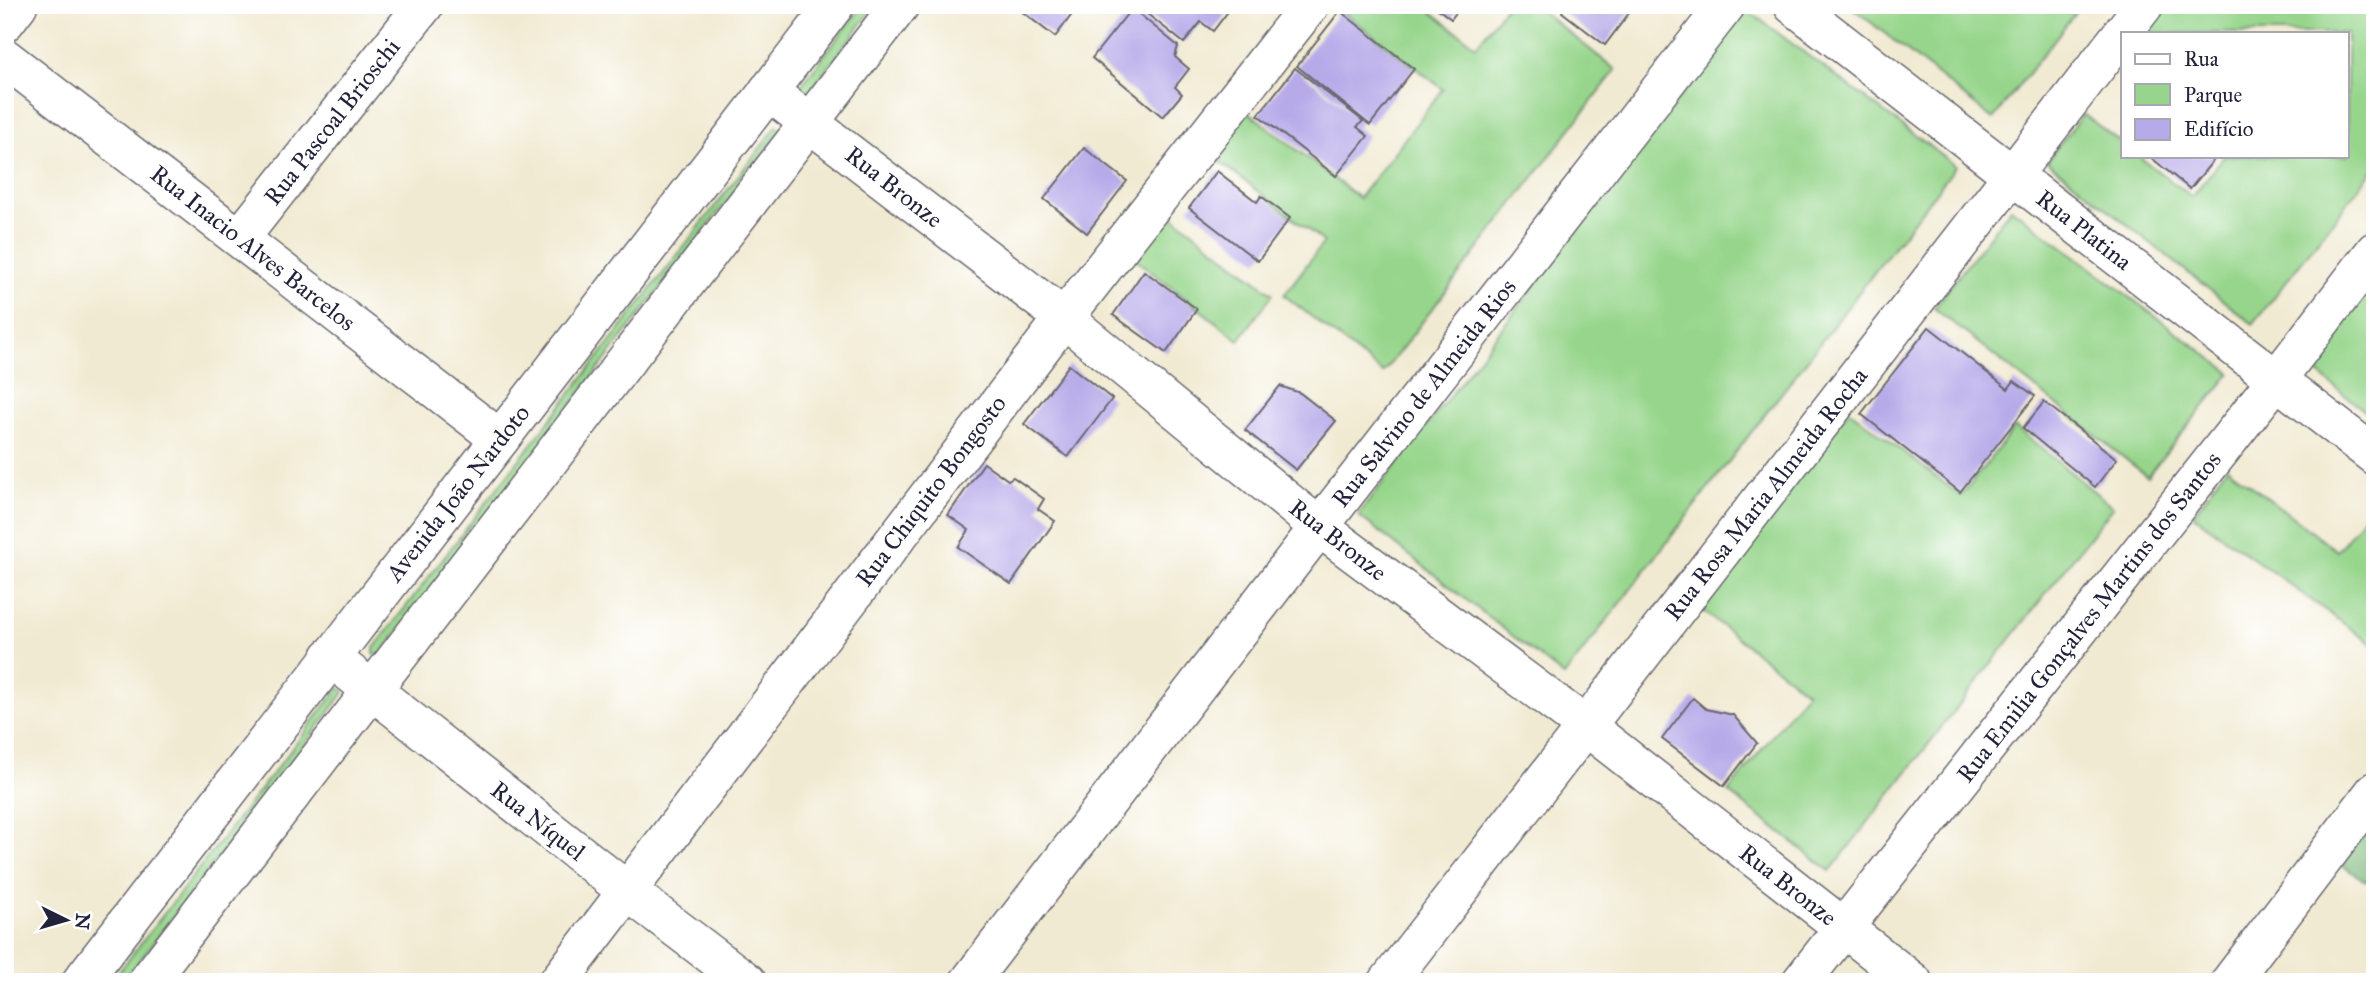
<svg xmlns="http://www.w3.org/2000/svg" width="2380" height="987" font-family="'IM FELL Great Primer',serif">
<style>
.green{fill:#96d58b;stroke:#5c7c63;stroke-width:2}
.forest{fill:#78b677;stroke:#4d6c59;stroke-width:2}
.building{fill:#b7aae9}
.lines{fill:none;stroke-linecap:round;stroke-linejoin:round}
.minor-casing{stroke:#6a6870;stroke-width:41}
.tertiary-casing{stroke:#6a6870;stroke-width:41}
.minor{stroke:#fff;stroke-width:38}
.tertiary{stroke:#fff;stroke-width:38}
.labels{text-anchor:middle;stroke-width:6;stroke-linejoin:round;paint-order:stroke}
.street-label{font-size:24px;fill:#22223b;stroke:#fff}
</style>
<rect width="100%" height="100%" fill="#fff"/>
<filter id="ink" filterUnits="userSpaceOnUse"><feTurbulence type="fractalNoise" baseFrequency=".0143" numOctaves="2"/><feDisplacementMap in="SourceGraphic" scale="14" xChannelSelector="R" yChannelSelector="G"/><feConvolveMatrix kernelMatrix="1 2 1 2 8 2 1 2 1" color-interpolation-filters="sRGB"/></filter>
<filter id="wash" filterUnits="userSpaceOnUse"><feTurbulence type="fractalNoise" baseFrequency=".00686" numOctaves="4" result="noise"/><feDisplacementMap in="SourceGraphic" scale="28" xChannelSelector="R" yChannelSelector="G"/><feGaussianBlur stdDeviation="1.57" result="paint"/><feColorMatrix in="noise" values="0 0 0 0 0 0 0 0 0 0 0 0 0 0 0 0 0 1.4 0 .05"/><feComposite in="paint" operator="in"/></filter>
<g filter="url(#wash)">
<rect width="100%" height="100%" fill="#f1ead2"/>
<path class="green" d="M863,5H876L810,91L806,95L801,94L800,87Z
M1334,5H1422L1476,46L1507,5H1534L1616,70L1383,373L1284,295L1324,242L1214,157L1248,112L1359,198L1443,89Z
M1849,5H2081L1993,119Z
M2162,5H2375V167L2253,324L2047,161L2083,114L2123,144V156H2138L2192,197L2224,156H2347V33H2140Z
M1747,10L1956,166L1564,676L1358,515Z
M777,126L782,129L379,656L374,655V648Z
M2011,208L2231,373L2147,476L1934,308Z
M1170,214L1273,294L1239,340L1135,259Z
M2375,277V419L2307,365Z
M1849,410L1961,496L2015,427L2113,507L1830,871L1728,792L1807,692L1699,608Z
M2227,467L2337,551L2375,503V646L2193,515Z
M339,688L344,691L343,694L123,982H111Z"/>
<path class="forest" d="M2375,810V887L2335,861Z"/>
<g id="blocks">
<path class="building" d="M1024,5H1079L1055,37L1020,10Z
M1136,5H1233L1213,31L1201,22L1184,43Z
M1433,5H1462L1451,19Z
M1566,5H1635L1605,45L1562,12Z
M1132,8L1178,46L1175,57L1189,69L1175,87L1182,94L1163,117L1092,58Z
M1340,11L1414,69L1370,125L1297,66Z
M1295,68L1363,121L1357,127L1368,136L1336,176L1258,115Z
M1084,148L1127,181L1087,233L1044,199Z
M2149,156H2217L2190,189Z
M1217,171L1257,202L1261,196L1290,218L1258,261L1189,208Z
M1144,271L1197,309L1166,353L1113,315Z
M1929,327L2008,389L2014,381L2035,396L1960,492L1861,414Z
M1069,365L1112,399L1068,457L1024,424Z
M1280,386L1300,393L1336,421L1296,470L1245,430Z
M2044,402L2117,459L2095,487L2023,428Z
M984,463L1008,480L1013,477L1044,499L1038,509L1055,521L1011,584L958,547L969,530L948,515Z
M1693,698L1706,709L1733,715L1757,743L1724,786L1662,739Z"/>
</g>
</g>
<g filter="url(#ink)">
<use href="#blocks" fill-opacity="0" stroke="#6a6870" stroke-width="2"/>
<g class="lines">
<g class="minor-casing">
<path id="minor" d="M1793,5L2375,456
M5,22L18,5
M5,58L500,439
M768,91L1064,318L1319,527L1587,727L1913,982
M240,238L424,5
M330,657L627,891L747,982
M147,982L900,5
M558,982L1064,318L1310,5
M969,982L1319,527L1726,5
M1388,982L2144,5
M1801,982L2276,380L2375,251
M2230,982L2375,791"/>
</g>
<g class="tertiary-casing">
<path id="tertiary" d="M81,982L835,5"/>
</g>
<use href="#minor" class="minor"/>
<use href="#tertiary" class="tertiary"/>
</g>
</g>
<g class="labels">
<g class="street-label">
<text transform="translate(332 122) rotate(-52)" y="8">Rua Pascoal Brioschi</text>
<text transform="translate(894 187) rotate(38)" y="8">Rua Bronze</text>
<text transform="translate(2084 230) rotate(38)" y="8">Rua Platina</text>
<text transform="translate(253 248) rotate(38)" y="8">Rua Inacio Alves Barcelos</text>
<text transform="translate(1424 393) rotate(-52)" y="8">Rua Salvino de Almeida Rios</text>
<text transform="translate(931 491) rotate(-53)" y="8">Rua Chiquito Bongosto</text>
<text transform="translate(458 493) rotate(-52)" y="8">Avenida João Nardoto</text>
<text transform="translate(1766 494) rotate(-52)" y="8">Rua Rosa Maria Almeida Rocha</text>
<text transform="translate(1338 540) rotate(38)" y="8">Rua Bronze</text>
<text transform="translate(2089 617) rotate(-52)" y="8">Rua Emilia Gonçalves Martins dos Santos</text>
<text transform="translate(538 821) rotate(38)" y="8">Rua Níquel</text>
<text transform="translate(1788 885) rotate(38)" y="8">Rua Bronze</text>
</g>
</g>
<rect width="2380" height="987" fill="none" stroke="#fff" stroke-width="28"/>
<rect x="2121" y="32" width="228" height="126" fill="#ffffff" stroke="#a7a7b1" stroke-width="2"/>
<rect x="2135" y="54" width="35" height="10" fill="#ffffff" stroke="#a7a7b1" stroke-width="2"/>
<text x="2184" y="66" font-size="21" fill="#22223b">Rua</text>
<rect x="2135" y="84" width="35" height="21" fill="#96d58b" stroke="#a7a7b1" stroke-width="2"/>
<text x="2184" y="102" font-size="21" fill="#22223b">Parque</text>
<rect x="2135" y="119" width="35" height="21" fill="#b7aae9" stroke="#a7a7b1" stroke-width="2"/>
<text x="2184" y="136" font-size="21" fill="#22223b">Edifício</text>
<g transform="translate(66 920) rotate(95)" stroke="#ffffff" stroke-width="5" paint-order="stroke">
<path d="M0-5L12 26L0 18L-12 26Z" fill="#22223b"/>
<text y="-10" font-size="19" font-weight="bold" text-anchor="middle" fill="#22223b">N</text>
</g>
</svg>
